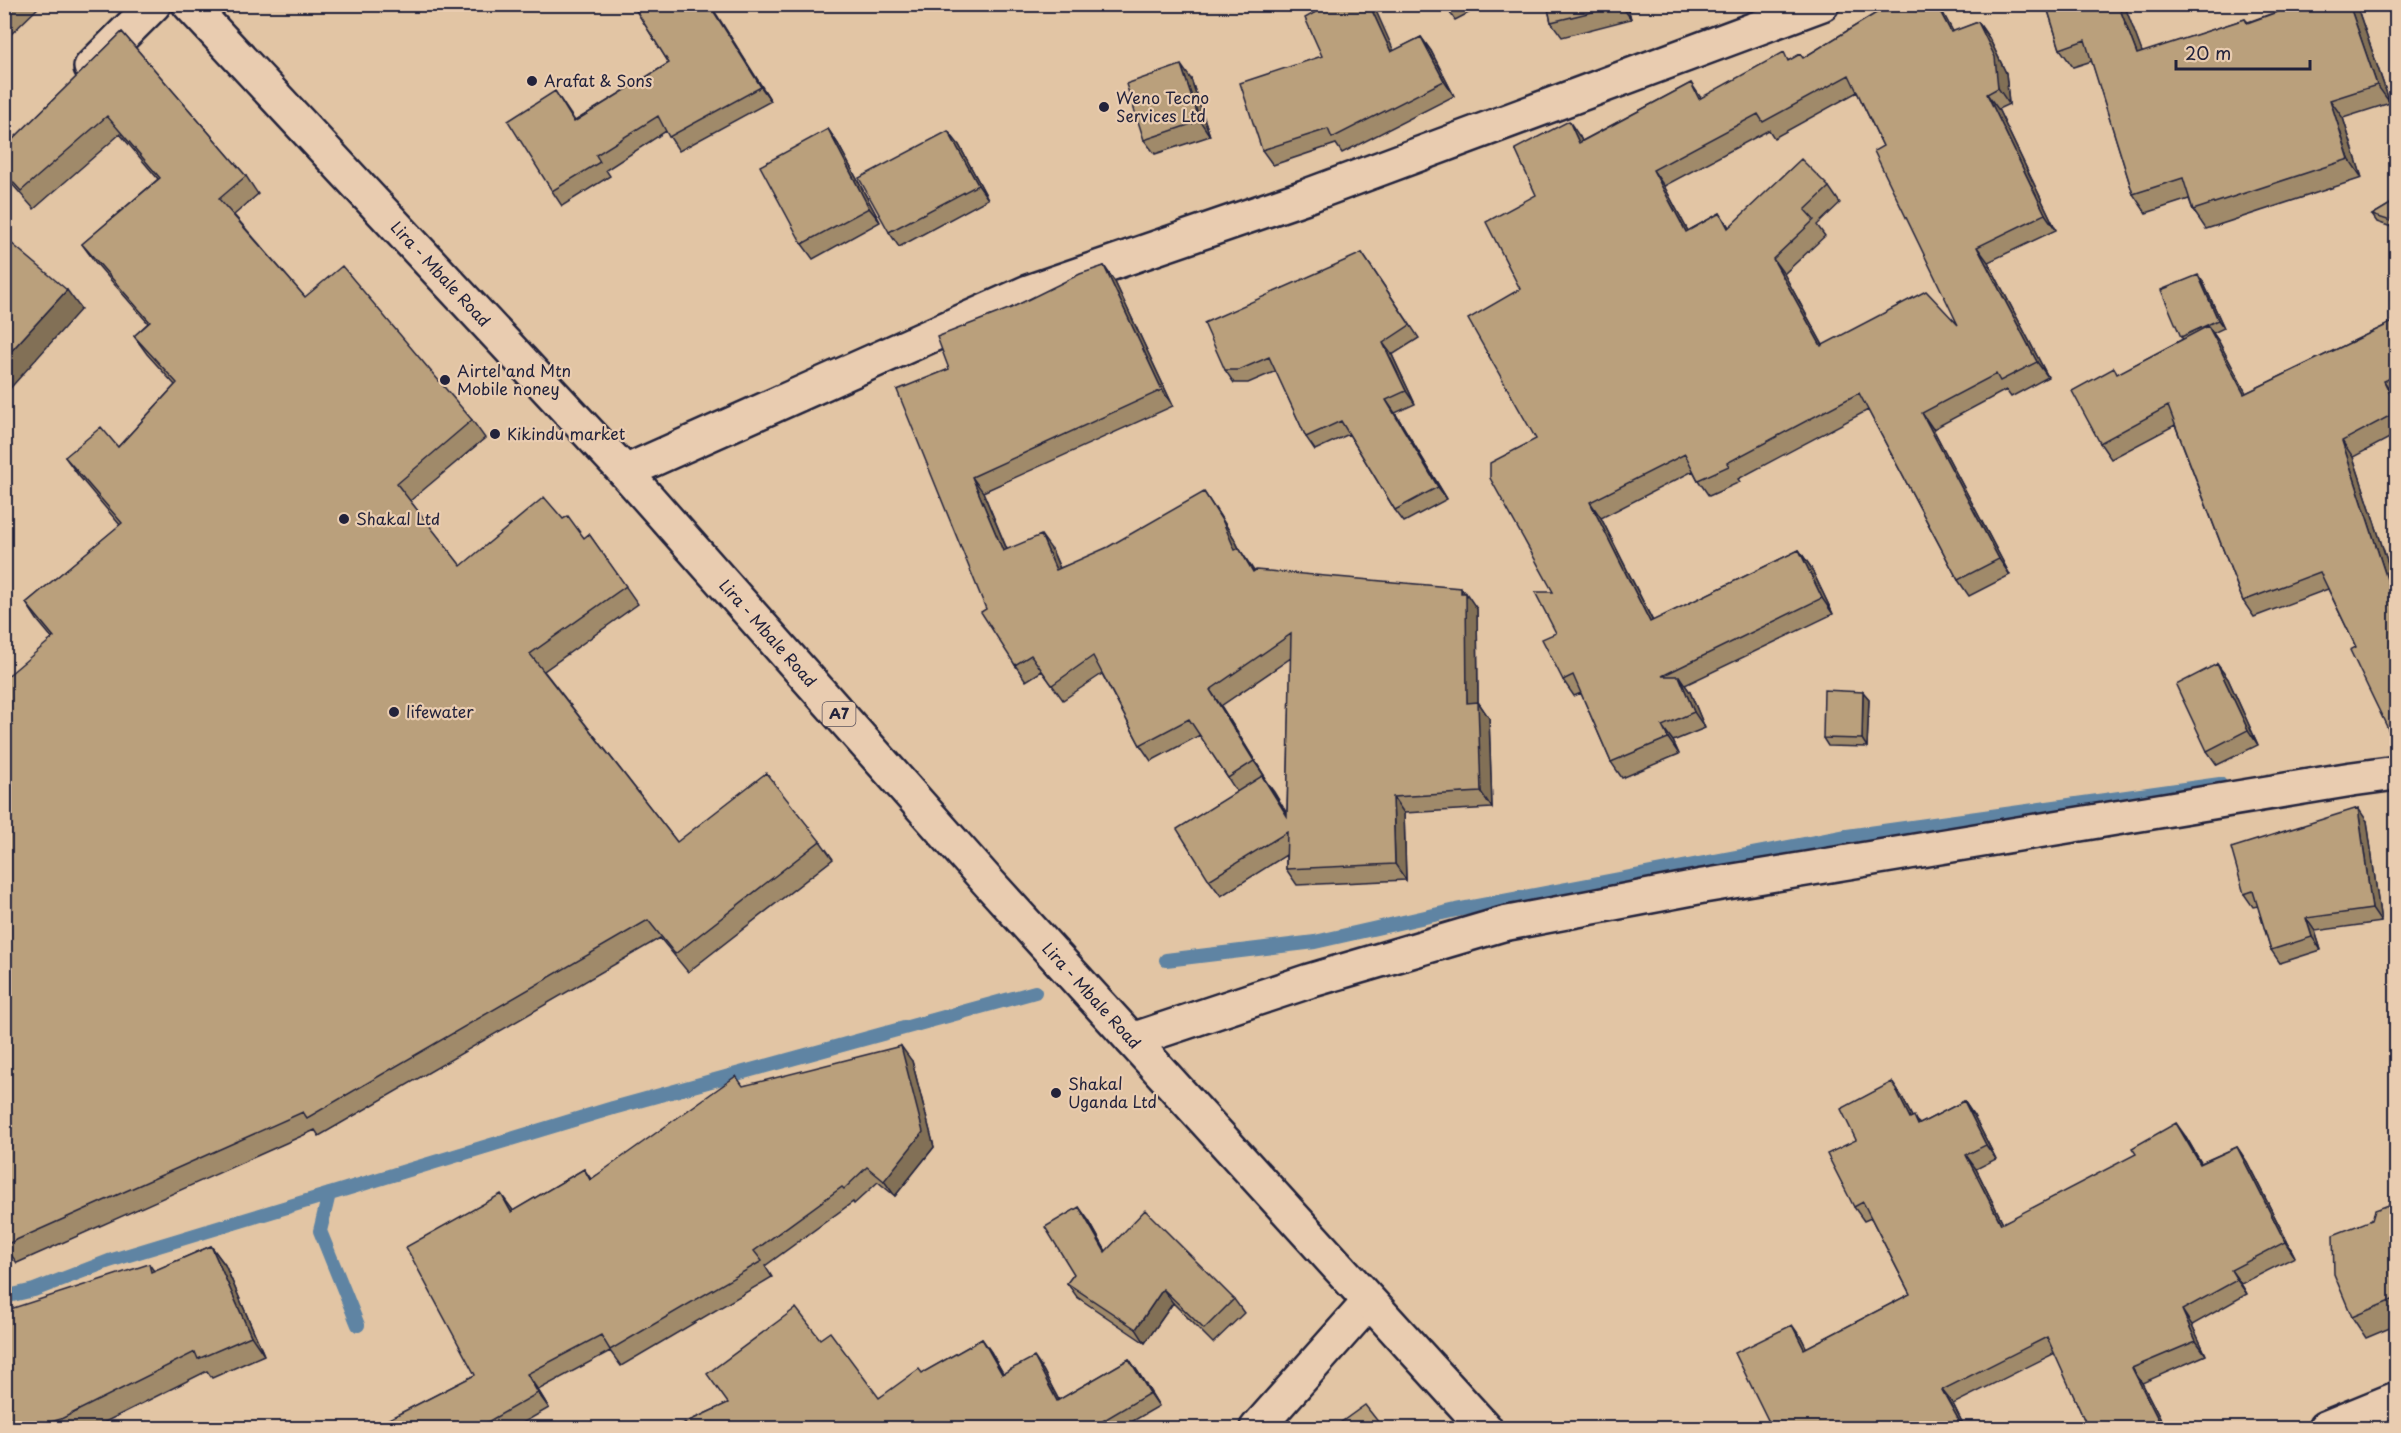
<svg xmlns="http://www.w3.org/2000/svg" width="2401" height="1433" font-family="'Playpen Sans',sans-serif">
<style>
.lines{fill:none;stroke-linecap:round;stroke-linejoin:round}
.stream{stroke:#5f84a3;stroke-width:14}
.street-casing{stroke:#22223b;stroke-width:38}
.primary-casing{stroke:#22223b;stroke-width:38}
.street{stroke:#e9ccb0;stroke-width:33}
.primary{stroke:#e9ccb0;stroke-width:33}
.wall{fill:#a08a6b;stroke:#22223b;stroke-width:1.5;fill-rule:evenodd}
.shaded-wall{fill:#827057;stroke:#22223b;stroke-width:1.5}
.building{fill:#baa07c;stroke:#22223b;stroke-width:1.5;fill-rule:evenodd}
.poi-dot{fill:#22223b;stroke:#e9ccb0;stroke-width:2}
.labels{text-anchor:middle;stroke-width:4.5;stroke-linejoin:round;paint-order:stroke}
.shield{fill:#e9ccb0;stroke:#5e555e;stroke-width:1.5}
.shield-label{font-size:15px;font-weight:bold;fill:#22223b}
.poi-label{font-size:16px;fill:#22223b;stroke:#e9ccb0;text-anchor:start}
.street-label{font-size:16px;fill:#22223b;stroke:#e9ccb0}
</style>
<rect width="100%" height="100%" fill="#e2c5a4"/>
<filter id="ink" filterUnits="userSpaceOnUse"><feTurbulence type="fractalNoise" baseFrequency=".0167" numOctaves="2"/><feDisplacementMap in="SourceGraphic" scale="12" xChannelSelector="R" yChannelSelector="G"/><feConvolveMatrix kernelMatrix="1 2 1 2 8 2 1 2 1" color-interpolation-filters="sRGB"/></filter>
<g filter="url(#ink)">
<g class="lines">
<path class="stream" d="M1166,960L1315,942L1456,910L1847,836L2220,784
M329,1194L320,1231L358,1325
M4,1297L34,1290L109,1261L613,1108L1035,992"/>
<g class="street-casing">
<path id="street" d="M91,67L154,4
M625,472L1028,292L1304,197L1822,4
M1132,1040L1309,981L1503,924L1703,886L2352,779L2396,773
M1257,1428L1369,1302
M2325,1428L2396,1399"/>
</g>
<g class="primary-casing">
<g id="primary">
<path id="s1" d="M189,4L625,472L989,883L1485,1428"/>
</g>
</g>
<use href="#street" class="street"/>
<use href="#primary" class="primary"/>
</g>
<path class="wall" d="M4,4H42L4,41Z
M632,4H714L711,7L771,101L679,151L666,131L606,170L610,176L562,206L552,191L555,91L575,121L669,63Z
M1444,4H1486L1455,20Z
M1547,4H1627L1631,19L1562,37L1551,22Z
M1891,4H1938L1953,32L1978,22L1989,38L2006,73L2009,104L1998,109L2056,230L1988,262L2048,377L2011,397L2006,390L1933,429L2010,575L1969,596L1958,580L1868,410L1738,479L1740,482L1709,496L1698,480L1693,471L1601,518L1653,621L1799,550L1810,566L1833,614L1685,685L1690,692L1705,728L1673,741L1679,754L1622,778L1611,762L1581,693L1574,696L1563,680L1556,633L1553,592L1536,439L1520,289L1536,195L1580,137L1582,141L1691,83L1701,98L1789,60L1803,58ZM1857,92L1883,146L1958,325L1823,345L1784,274L1825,236L1817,225L1840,203L1829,187L1729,227L1720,213L1688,231L1664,186L1769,130L1774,138Z
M2046,4H2124L2142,53L2245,19L2248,22L2299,4H2356L2390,103L2343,118L2362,178L2206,229L2193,210L2189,199L2146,213L2133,194L2092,61L2073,67L2060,49Z
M122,32L246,176L258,194L234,215L305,297L472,420L485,438L410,501L461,566L563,519L584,538L589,534L638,604L544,671L677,842L820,841L833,859L688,972L660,938L319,1136L315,1130L17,1263L4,1245L53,639L38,621L26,603L120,525L78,475L65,457L118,447L175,385L147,354L134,336L148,323L95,262L82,244L158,179L120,134L34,209L4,175V148Z
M1421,37L1431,51L1454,96L1342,153L1336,144L1273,165L1262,150L1394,51Z
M1191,79L1210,136L1155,154L1144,140Z
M828,129L838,144L880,222L813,259L802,244Z
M959,145L988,199L899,247L889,232Z
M2397,200V229L2377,222L2372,215Z
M1362,253L1419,338L1392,355L1415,404L1395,413L1447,499L1404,522L1395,510L1349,434L1315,450L1306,437L1276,371L1248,383H1234L1225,370Z
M1104,266L1115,282L1173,406L983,492L1007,549L1052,550L1060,568L1215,508L1234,538L1239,548L1254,571L1464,593L1477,609L1478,702L1489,718L1492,808L1404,813L1406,880L1297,885L1286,869V855L1221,896L1209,880L1237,792L1200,735L1151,761L1140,745L1102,674L1063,700L1042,671L1026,681L1015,665L986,609L949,369L1011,308ZM1291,658L1287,814L1264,778L1265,777L1221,706Z
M2203,282L2224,328L2213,333L2219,342L2246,393L2397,320V396L2395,397L2397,400V434L2353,457L2397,591V742L2390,733L2356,647L2328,589L2254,617L2243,601L2175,425L2111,459L2100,443L2114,368L2118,374L2183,339L2181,337Z
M2217,664L2228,679L2258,745L2217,765L2207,751Z
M1863,692L1869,699L1867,747L1828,746L1823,738Z
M2367,821L2381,922L2315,931L2321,950L2280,963L2271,950L2258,906L2253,907L2244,894Z
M912,1061L934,1147L895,1196L878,1182L854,1204L853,1202L765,1266L772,1277L621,1366L610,1351L538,1390L549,1408L514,1428H372L475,1375L513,1211L584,1169L591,1179L743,1086Z
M1902,1097L1912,1117L1920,1124L1964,1101L1974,1116L1996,1159L1976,1169L2003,1223L2186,1137L2201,1163L2237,1147L2247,1162L2295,1257L2241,1284L2247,1294L2192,1325L2206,1355L2142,1383L2165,1428H2088L2055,1353L1953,1404L1965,1428H1772L1802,1339L1806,1348L1910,1294L1871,1218L1864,1221L1854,1207L1856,1140Z
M2397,1204V1325L2366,1338L2352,1317L2372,1220Z
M1089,1221L1106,1251L1234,1299L1244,1313L1213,1343L1173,1303L1145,1343L1077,1297L1067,1283L1074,1274Z
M211,1246L225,1265L264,1355L212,1378L207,1371L93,1428H4L149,1264L154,1271Z
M982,1339L991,1352L1003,1373L1043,1370L1059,1400L1129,1359L1138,1372L1159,1406L1121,1428H674L728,1403L879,1398Z"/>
<path class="shaded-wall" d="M709,4H710L771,101L761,87Z
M1369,4H1373L1401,67L1391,52Z
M1627,4L1631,19L1621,5Z
M1936,4H1938L1941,9L1962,48L1951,32Z
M2118,4H2124L2150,73L2137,54Z
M2349,4H2356L2390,103L2377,85Z
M1978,22L1989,38L2006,73L2009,104L1998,88Z
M1421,37L1431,51L1454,96L1444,81Z
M1181,65L1191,79L1210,136L1200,121Z
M1987,94L1998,109L2056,230L2045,214Z
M2330,100L2343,118L2362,178L2349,159Z
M1569,121L1580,137L1590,159L1579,143Z
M828,129L838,144L880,222L869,208Z
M948,131L959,145L988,199L978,185Z
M1653,170L1664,186L1697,248L1686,232Z
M1977,247L1988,262L2048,377L2037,362Z
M1773,259L1784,274L1832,362L1821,346Z
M1104,266L1115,282L1173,406L1162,390Z
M2198,275L2203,282L2224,328L2218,320Z
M67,290L81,309L6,393L4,391V359Z
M2208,326L2219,342L2255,410L2244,394Z
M1383,343L1392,355L1415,404L1406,391Z
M2384,381L2397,400V408Z
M1386,400L1395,413L1447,499L1438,487Z
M1922,413L1933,429L2010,575L1999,559Z
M2342,441L2353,457L2397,591V610Z
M972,477L983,492L1014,567L1003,551Z
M1204,492L1234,538L1247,566L1235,550Z
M1590,502L1601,518L1661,638L1650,622Z
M1041,535L1052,550L1067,586L1056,570Z
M1799,550L1810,566L1833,614L1822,598Z
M1461,588L1466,595V593L1477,609L1478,702L1489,718L1492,808L1481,792L1467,703Z
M2217,664L2228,679L2258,745L2248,730Z
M1679,676L1690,692L1705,728L1694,712Z
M1210,690L1221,706L1265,777L1254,761Z
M1863,692L1869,699L1867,747L1862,739Z
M1662,726L1673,741L1679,754L1668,738Z
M1262,776L1274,792L1298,832L1287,816Z
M1393,797L1404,813L1406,880L1395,864Z
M2358,808L2367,821L2381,922L2372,909Z
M2306,918L2315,931L2321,950L2312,937Z
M901,1046L912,1061L934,1147L895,1196L884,1181Z
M1892,1082L1902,1097L1920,1132L1910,1118Z
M1964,1101L1974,1116L1996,1159L1986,1145Z
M2176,1123L2186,1137L2210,1178L2200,1164Z
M2237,1147L2247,1162L2295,1257L2285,1242Z
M1966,1155L1976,1169L2011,1239L2001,1224Z
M501,1194L512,1209L522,1228L511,1212Z
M1079,1207L1089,1221L1114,1266L1105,1252Z
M211,1246L225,1265L264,1355L251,1336Z
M2231,1270L2241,1284L2247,1294L2237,1280Z
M1163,1289L1173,1303L1145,1343L1136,1329Z
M2182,1310L2192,1325L2206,1355L2196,1341Z
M1792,1325L1802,1339L1814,1363L1804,1349Z
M982,1339L991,1352L1011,1387L1002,1374Z
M1034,1357L1043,1370L1066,1414L1057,1401Z
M1129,1359L1138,1372L1159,1406L1150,1393Z
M2132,1368L2142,1383L2165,1428H2163L2160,1423Z
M527,1374L538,1390L549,1408L538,1393Z
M1942,1390L1953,1404L1965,1428H1963Z"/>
<path class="building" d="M4,4H10L4,9Z
M632,4H709L761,87L669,137L658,116L596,155L600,162L552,191L508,121L555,91L574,122L669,63Z
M1330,4H1369L1391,52L1421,37L1444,81L1332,138L1328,129L1262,150L1240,83L1322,56L1305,18Z
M1547,4H1621V5L1551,22Z
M1891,4H1936L1951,32L1978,22L1995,57L1998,88L1987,94L2045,214L1977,247L2037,362L2000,381L1996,374L1922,413L1999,559L1958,580L1859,393L1727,463L1729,466L1698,480L1685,454L1590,502L1650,622L1799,550L1822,598L1662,676H1679L1694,712L1662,726L1668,738L1611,762L1573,675L1563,680L1542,639L1556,633L1535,592H1553L1490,478V463L1536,439L1468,319L1520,289L1486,222L1536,195L1515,149L1569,121L1579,143L1691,83L1699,99L1784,52L1788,61L1800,54L1803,58ZM1849,75L1883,146L1874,151L1958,325L1926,291L1821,346L1773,259L1814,220L1805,210L1829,187L1801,159L1728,228L1720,213L1686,232L1653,170L1758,114L1763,122Z
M2046,4H2118L2137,54L2245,19L2247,23L2299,4H2349L2377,85L2330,100L2349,159L2193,210L2183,178L2133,194L2085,40L2060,49Z
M122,32L246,176L219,199L305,297L342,266L472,420L397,484L461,566L544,497L563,519L568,516L584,538L589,534L626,586L530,654L677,842L766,773L820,841L675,954L648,920L307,1118L303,1112L5,1245L4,679L54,637L26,603L122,523L65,457L101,427L118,447L177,383L134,336L150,322L82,244L160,178L107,116L21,191L4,172V148Z
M1181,65L1200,121L1144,140L1126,84Z
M828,129L869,208L802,244L760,166Z
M948,131L978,185L889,232L859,178Z
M2397,200V223L2372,215Z
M4,237L67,290L4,359Z
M1362,253L1410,325L1383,343L1406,391L1386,400L1438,487L1395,510L1341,421L1306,437L1269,357L1239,370H1225L1204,323Z
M1104,266L1162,390L972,477L1003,551L1041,535L1056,570L1108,547L1204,492L1223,522L1235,550L1239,548L1253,572L1256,570L1461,588V593H1466L1467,703L1478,702L1481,792L1393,797L1395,864L1286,869L1287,832L1209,880L1177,829L1262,776L1287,816L1291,634L1210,690L1254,761L1228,778L1189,719L1140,745L1093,656L1052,685L1031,655L1015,665L981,612L986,609L897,390L949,369L937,337L1011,308L1080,274Z
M2198,275L2218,320L2181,337L2161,290Z
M2397,320V375L2384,381L2397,408V412L2342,441L2397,610V730L2390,733L2350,650L2356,647L2320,572L2243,601L2168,406L2100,443L2072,391L2114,368L2117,374L2208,326L2244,394Z
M2217,664L2248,730L2207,751L2176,685Z
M1824,690L1863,692L1862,739L1823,738Z
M2358,808L2372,909L2306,918L2312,937L2271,950L2253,891L2244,894L2231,848Z
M901,1046L923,1132L884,1181L867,1167L844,1189L842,1187L754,1251L762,1261L610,1350L601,1335L527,1374L538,1393L477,1428H372L385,1421L475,1375L406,1247L501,1194L511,1212L584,1169L590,1180L736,1076L743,1086Z
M1892,1082L1910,1118L1914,1116L1918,1125L1964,1101L1986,1145L1966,1155L2001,1224L2136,1154L2132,1148L2176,1123L2200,1164L2237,1147L2285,1242L2231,1270L2237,1280L2182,1310L2196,1341L2132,1368L2160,1423L2149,1428H2088L2047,1337L1942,1390L1963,1428H1772L1735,1353L1792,1325L1804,1349L1910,1294L1863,1202L1854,1207L1827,1154L1856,1140L1841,1109Z
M2394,1203L2397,1204V1298L2352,1317L2334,1274L2333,1235L2372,1220L2375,1210Z
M1079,1207L1105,1252L1145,1210L1234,1299L1204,1329L1163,1289L1136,1329L1067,1283L1074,1274L1045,1227Z
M211,1246L251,1336L198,1359L195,1352L61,1419L30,1428H4V1311L149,1264L151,1272Z
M796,1308L820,1339L830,1332L879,1398L919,1369L922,1373L982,1339L1002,1374L1034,1357L1057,1401L1129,1359L1150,1393L1094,1426L1095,1428H674L728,1403L707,1374Z
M1365,1405L1383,1428H1333Z
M622,1423L624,1428H610Z"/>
</g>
<g class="poi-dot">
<circle cx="532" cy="81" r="6"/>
<circle cx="1104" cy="107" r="6"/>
<circle cx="445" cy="380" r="6"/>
<circle cx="495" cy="434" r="6"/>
<circle cx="344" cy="519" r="6"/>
<circle cx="394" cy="712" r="6"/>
<circle cx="1056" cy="1093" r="6"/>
</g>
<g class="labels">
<rect class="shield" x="822.5" y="702" width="33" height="24" rx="4.5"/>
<g class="shield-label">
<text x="839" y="719">A7</text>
</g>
<g class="poi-label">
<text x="544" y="87">Arafat &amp; Sons</text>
<text x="1116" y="104">Weno Tecno<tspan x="1116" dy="18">Services Ltd</tspan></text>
<text x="457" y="377">Airtel and Mtn<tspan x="457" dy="18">Mobile noney</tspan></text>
<text x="507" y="440">Kikindu market</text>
<text x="356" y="525">Shakal Ltd</text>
<text x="406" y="718">lifewater</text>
<text x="1068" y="1090">Shakal<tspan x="1068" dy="18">Uganda Ltd</tspan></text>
</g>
<g class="street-label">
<text dy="6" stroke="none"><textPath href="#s1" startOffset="369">Lira - Mbale Road</textPath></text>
<text dy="6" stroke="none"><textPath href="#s1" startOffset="855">Lira - Mbale Road</textPath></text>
<text dy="6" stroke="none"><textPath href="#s1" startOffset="1341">Lira - Mbale Road</textPath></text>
</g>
</g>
<rect width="2401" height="1433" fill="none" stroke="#e9ccb0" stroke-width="24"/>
<rect x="12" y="12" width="2377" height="1409" fill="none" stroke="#22223b" stroke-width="2" filter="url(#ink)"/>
<path d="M2176 60v9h134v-9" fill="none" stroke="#22223b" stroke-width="3"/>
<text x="2185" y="60" font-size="18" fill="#22223b" stroke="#e9ccb0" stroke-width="4.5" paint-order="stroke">20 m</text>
</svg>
